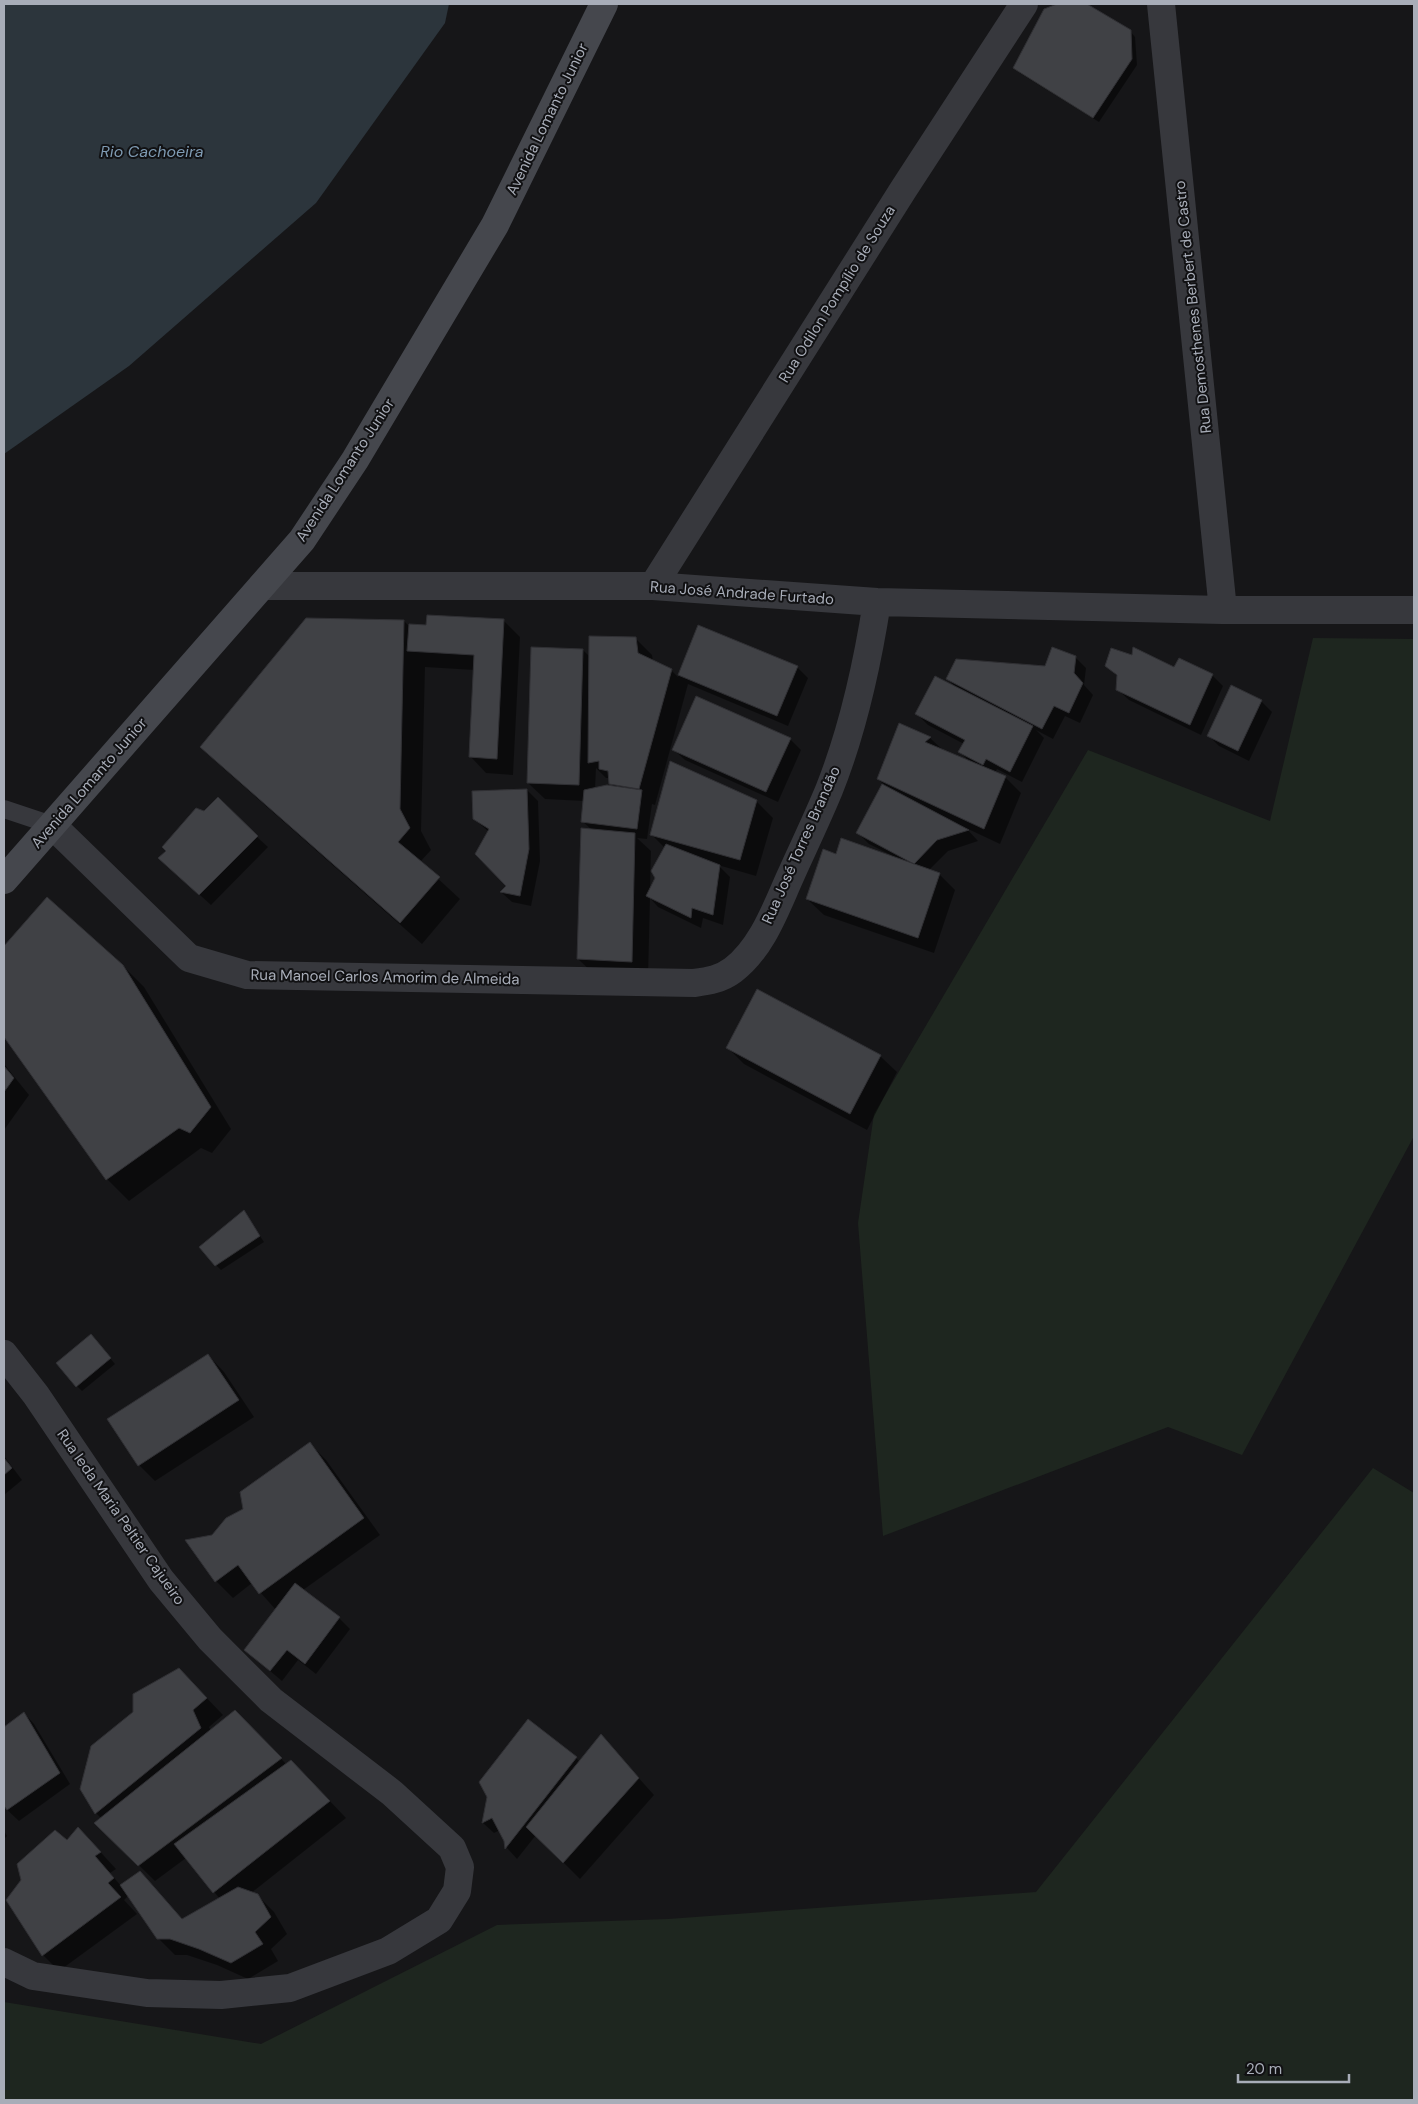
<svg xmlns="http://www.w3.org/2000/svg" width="1418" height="2104" font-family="'DM Sans',sans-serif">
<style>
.green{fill:#1e261f}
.water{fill:#2c353c}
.shadow{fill:#0007;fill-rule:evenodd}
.building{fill:#404145;stroke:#303034}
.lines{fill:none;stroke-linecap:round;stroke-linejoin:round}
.lane{stroke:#37383d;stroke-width:18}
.street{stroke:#37383d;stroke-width:28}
.secondary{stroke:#45474d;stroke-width:28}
.labels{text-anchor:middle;stroke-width:4;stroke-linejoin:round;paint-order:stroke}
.street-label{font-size:15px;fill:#a8adb8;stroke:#111113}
.water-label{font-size:16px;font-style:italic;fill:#7f9bb3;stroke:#111113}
</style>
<rect width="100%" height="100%" fill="#161618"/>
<path class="green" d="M1313,638L1414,639V1136L1242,1455L1168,1427L883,1536L858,1223L874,1114L1088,750L1270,821Z
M1373,1468L1414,1493V2100H4V2002L261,2044L497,1925L668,1919L1036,1892Z"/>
<path class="water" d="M4,4H449L445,23L316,203L129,366L4,454Z"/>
<path class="shadow" d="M1060,4H1085L1130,31L1135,37L1137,65L1099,122L1020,73L1015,68L1045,10Z
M428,616L504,621L520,637L513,775L486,773L470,756L474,670L425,667L421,831L431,850L420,862L460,899L422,944L223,768L202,746L404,621L410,627H428Z
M698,626L797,667L808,678L788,726L688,684L655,805L652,804L647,839L637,838L651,851L650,891L657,877L665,848L651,834L756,801L773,818L756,876L718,865L730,877L723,925L703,918L701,928L658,907L650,898L648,978L595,975L578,959L592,830L582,821L584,801L545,799L528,783L583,650L590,657L636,639L652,655L653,661L671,670L678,677ZM596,768L606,778H609L611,784L614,787L595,789Z
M1075,657L1086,668L1084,685L1093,695L1080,723L1065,716L1053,739L1036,730L1044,738L1022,782L997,769L995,773L1005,777L1021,793L1000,844L966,828L978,841L948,851L929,870L939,874L955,890L934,953L824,915L807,899L837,856L890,857L891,855L869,844L858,833L887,788L878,779L900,725L930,738L944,751L970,762L960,752L964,744L928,725L917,714L956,688L948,679L1046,667Z
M1133,657L1175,669L1212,675L1223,686L1201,735L1129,700L1117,689L1118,677L1106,665Z
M1231,687L1261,701L1272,712L1249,761L1219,746L1208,735Z
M790,739L801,750L778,802L685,760L674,750Z
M527,790L538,801L540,861L531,906L512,902L501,892L507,886L489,832L474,819Z
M257,837L268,847L211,905L171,869Z
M47,899L122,965L144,987L231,1129L212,1153L201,1148L129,1201L107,1179L4,1035V948Z
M728,1048L880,1056L897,1072L867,1130L744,1064Z
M4,1064L29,1095L4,1130Z
M244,1212L264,1242L221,1270L216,1265Z
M94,1339L115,1364L82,1391L77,1386Z
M208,1355L224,1372L254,1417L155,1481L139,1465Z
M309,1443L326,1460L380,1535L303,1590L339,1618L350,1629L316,1674L298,1660L282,1681L245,1650L276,1610L252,1583L233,1598L216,1581L187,1541L213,1536L244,1510Z
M4,1456L22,1480L4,1495Z
M179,1669L223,1715L209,1727L211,1731L252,1728L287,1765L308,1778L346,1818L251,1893L257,1895L274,1912L287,1934L271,1949L278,1961L248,1979L217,1965L187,1955H175L158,1938L129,1895L124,1900L137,1914L59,1971L43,1955L67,1841L94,1845L116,1869L110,1873L121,1886L140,1873L183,1920L220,1899L186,1858L155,1881L96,1823L102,1819L96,1813L81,1789L135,1713Z
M24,1713L34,1724L70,1784L19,1821L4,1807V1729Z
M601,1736L654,1795L580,1879L536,1835L517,1859L507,1848L506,1840L500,1830L494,1833L483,1823L488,1797L576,1758L580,1762Z
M4,1831L7,1836L4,1839Z"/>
<path class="building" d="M1057,4H1087L1131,30L1132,59L1093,118L1013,68L1044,9Z
M427,615L504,619L497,759L469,757L474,655L407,651L409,624L426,625Z
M306,618L404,620L400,809L410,828L398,842L440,877L400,923L200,747Z
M698,625L798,666L777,716L678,675Z
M589,636L636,637L638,653L672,669L639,789L609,784L608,771L599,769V761L588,763Z
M531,647L583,649L579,785L527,783Z
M1052,647L1076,656L1074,673L1083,683L1069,713L1054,706L1042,729L946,679L956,659L1045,666Z
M1133,647L1174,667L1179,658L1213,674L1190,725L1116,690L1117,675L1105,666L1111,648L1132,655Z
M935,676L1033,726L1010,772L986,759L983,765L958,752L965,740L915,714Z
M1231,685L1262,700L1238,751L1207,736Z
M696,696L791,738L766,792L672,750Z
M899,723L931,737L925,742L1006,776L984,829L877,779Z
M670,761L757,800L740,860L650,835Z
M882,784L969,830L937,840L914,864L856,833Z
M607,785L642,790L637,829L581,822L584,790Z
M527,789L529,849L520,896L500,892L506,886L475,854L489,829L473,819L472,791Z
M218,797L258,836L199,895L158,858L166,851L162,847L196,808L204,811Z
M581,828L635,833L632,962L577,959Z
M841,838L940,873L918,938L806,899L823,849L836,854Z
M666,844L720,865L713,915L692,908L691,918L646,896L655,878L651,871Z
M47,897L123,965L211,1107L190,1133L179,1128L106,1180L4,1037V946Z
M757,989L881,1055L850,1114L726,1048Z
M4,1066L14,1078L4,1092Z
M244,1210L260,1236L215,1266L199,1247Z
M91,1334L111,1358L76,1387L56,1363Z
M208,1354L239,1400L138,1466L107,1419Z
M310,1442L364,1518L259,1594L238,1565L215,1582L185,1540L212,1535L226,1518L243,1509L240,1492Z
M4,1458L12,1468L4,1475Z
M295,1583L340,1617L305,1664L287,1650L270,1671L244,1650Z
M179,1668L207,1698L193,1710L201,1728L95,1814L80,1789L91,1746L133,1712V1694Z
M235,1710L282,1758L138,1866L94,1823Z
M24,1712L60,1773L7,1810L4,1806V1727Z
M528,1719L577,1757L505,1849L504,1841L492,1818L482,1823L487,1797L479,1782Z
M601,1734L639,1778L563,1863L526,1827Z
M291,1760L330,1801L213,1893L174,1844Z
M78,1827L101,1852L95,1856L114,1878L108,1883L121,1897L42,1956L6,1900L21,1880L17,1864L55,1830L67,1840Z
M140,1871L182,1919L238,1887L258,1894L271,1917L255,1932L263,1944L231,1963L199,1949L170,1939H157L120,1885Z"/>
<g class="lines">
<path class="lane" d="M4,809L52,825"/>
<path class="street" d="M1161,4L1223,610
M262,586H653L877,602L1223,610H1414
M653,586L903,190L1024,4
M52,825L189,958L247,975L694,983C709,981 721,979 733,970C762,948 776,908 790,877C803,848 817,819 829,790C853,730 867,666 877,602
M4,1354L36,1395L161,1580L210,1639L271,1700L392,1793L452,1848L460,1867L457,1891L439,1920L388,1951L290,1988L221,1995L147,1993L33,1976L4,1962"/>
<path class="secondary" d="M4,880L302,540L355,460L495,225L604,4"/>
</g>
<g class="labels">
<g class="street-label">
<text transform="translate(547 119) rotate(-64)" y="5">Avenida Lomanto Junior</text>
<text transform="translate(837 294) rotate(-58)" y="5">Rua Odilon Pompílio de Souza</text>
<text transform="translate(1193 307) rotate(-96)" y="5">Rua Demosthenes Berbert de Castro</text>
<text transform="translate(345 470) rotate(-57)" y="5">Avenida Lomanto Junior</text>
<text transform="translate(742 593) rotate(4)" y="5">Rua José Andrade Furtado</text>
<text transform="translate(89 783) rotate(-49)" y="5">Avenida Lomanto Junior</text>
<text transform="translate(801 845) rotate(-66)" y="5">Rua José Torres Brandão</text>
<text transform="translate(385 977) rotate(1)" y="5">Rua Manoel Carlos Amorim de Almeida</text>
<text transform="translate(121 1517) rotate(55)" y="5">Rua Ieda Maria Peltier Cajueiro</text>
</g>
<g class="water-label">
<text x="152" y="157">Rio Cachoeira</text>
</g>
</g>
<rect width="1418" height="2104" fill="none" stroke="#a8adb8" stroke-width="10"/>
<path d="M1238 2074v8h111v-8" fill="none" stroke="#a8adb8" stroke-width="2.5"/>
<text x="1246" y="2074" font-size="15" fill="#a8adb8" stroke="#111113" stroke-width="4" paint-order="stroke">20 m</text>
</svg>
